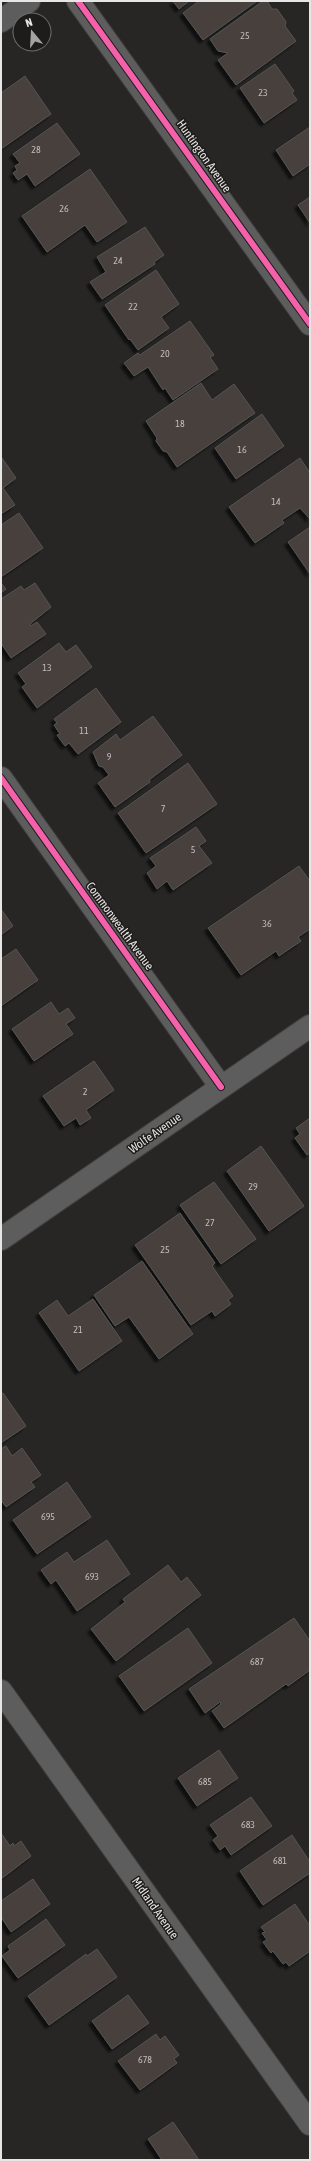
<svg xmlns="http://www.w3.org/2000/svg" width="311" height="2161" font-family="'Asap Condensed',sans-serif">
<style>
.building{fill:#47403c;stroke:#555454;filter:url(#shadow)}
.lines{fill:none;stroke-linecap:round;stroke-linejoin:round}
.minor-casing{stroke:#424140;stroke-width:24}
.major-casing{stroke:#424140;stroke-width:24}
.minor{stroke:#5d5d5d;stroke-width:22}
.major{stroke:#5e5d5d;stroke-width:22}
.cycleway-casing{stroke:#1e1c1b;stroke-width:8}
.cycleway{stroke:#f560ab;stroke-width:6}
.labels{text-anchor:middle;stroke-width:3;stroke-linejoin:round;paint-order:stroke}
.number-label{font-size:10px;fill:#c0bcbb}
.street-label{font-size:12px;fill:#e8e6e5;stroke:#1e1c1b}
</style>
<defs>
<filter id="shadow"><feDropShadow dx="-3.5" dy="3.5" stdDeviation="1" flood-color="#0009"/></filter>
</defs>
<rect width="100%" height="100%" fill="#272625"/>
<path class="building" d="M173,1H189L179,9Z
M199,1H257L203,40L183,13Z
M263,1H267L272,9H277L286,22L285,26L296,41L236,85L218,60L228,53L218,51L210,39Z
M275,64L294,91L292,93L297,100L264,123L240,88Z
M25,76L51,114L1,149V93Z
M57,123L80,154L35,186L27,174L18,180L13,173L17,170L15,166L20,163L13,154Z
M310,127V164L293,176L276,150Z
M90,169L127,222L97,242L85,225L47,252L22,216Z
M310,197V223L298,205Z
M145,227L164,255L154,262L155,264L102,299L90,282L106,272L97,257Z
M156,270L179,304L161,317L169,328L138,350L130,339L129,340L105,305Z
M190,321L214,355L210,357L218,369L173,400L165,388L163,390L148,367L134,376L124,363L138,353L140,355Z
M201,383L212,400L234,384L255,413L177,467L167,452L163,451L156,441L157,438L146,421Z
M262,414L284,446L236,479L215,448Z
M2,458L16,478L3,488L15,505L1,514Z
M300,458L310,473V519L300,508L282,520L284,523L255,543L229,507Z
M19,513L43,548L1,577V525Z
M310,527V574L288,542Z
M1,583L6,589L1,593Z
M35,583L51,607L30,624L31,626L37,622L46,634L11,658L1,643V599L21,586L24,590Z
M59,643L66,652L76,645L92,667L37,708L22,687L26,684L18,673Z
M96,688L121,722L78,754L69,743L65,746L57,735L60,734L54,725L57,723L54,719Z
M153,716L182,755L149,780L150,782L115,807L98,783L109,775L103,767L99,766L93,752L116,734L120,740Z
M188,763L217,804L146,853L118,813Z
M196,827L206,841L199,846L212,863L173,890L167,881L157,889L147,873L156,866L150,858Z
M299,866L310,881V929L298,937L301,941L279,956L276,951L241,975L208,928Z
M1,909L13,926L1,935Z
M16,949L38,980L1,1006V959Z
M51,1002L59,1014L68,1008L75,1018L66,1024L73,1034L34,1061L12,1029Z
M94,1061L114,1090L86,1110L91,1118L80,1125L76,1118L64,1126L43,1096Z
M310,1118V1153L307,1155L295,1138L300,1134L296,1128Z
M261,1146L304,1206L269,1231L227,1171Z
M214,1182L256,1239L221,1264L180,1205Z
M180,1213L215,1263L212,1266L233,1296L228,1300L231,1304L215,1316L212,1311L191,1325L135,1245Z
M142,1261L193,1334L159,1359L129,1317L115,1326L94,1295Z
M93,1299L122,1341L79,1371L39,1313L57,1300L68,1316Z
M3,1393L26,1426L1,1443V1394Z
M6,1446L12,1456L22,1448L41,1475L31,1482L35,1487L6,1507L1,1500V1449Z
M67,1482L91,1517L37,1554L13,1520Z
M107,1540L130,1574L77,1611L56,1580L51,1584L41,1570L67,1552L74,1562Z
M168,1565L181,1582L187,1577L201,1595L116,1661L91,1629L125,1602L123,1599Z
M294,1618L310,1641V1670L288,1686L286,1684L224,1728L212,1711L221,1704L220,1702L205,1713L189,1689Z
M188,1628L212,1663L144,1711L119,1676Z
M219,1750L238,1778L197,1806L178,1778Z
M251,1797L272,1826L231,1855L225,1846L220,1850L213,1840L218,1836L210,1825Z
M1,1833L10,1846L13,1843L14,1846L21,1841L31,1856L1,1879Z
M292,1835L310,1862V1873L263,1905L240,1871Z
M33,1879L50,1904L11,1932L1,1917V1901Z
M295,1904L310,1926V1951L289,1966L286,1962L283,1964L273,1951L271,1953L263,1942L267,1940L262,1933L265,1932L261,1927Z
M46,1919L65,1945L18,1978L2,1956L10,1950L8,1946Z
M97,1949L117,1977L49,2025L28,1996L86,1954L87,1956Z
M128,1995L149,2023L112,2049L92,2021Z
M156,2034L160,2040L165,2036L179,2055L174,2059L177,2063L140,2090L118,2061Z
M173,2122L199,2160H162L148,2139Z"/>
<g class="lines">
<g class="minor-casing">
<path id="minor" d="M78,1L310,324
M1,21L29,1
M1,778L221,1087
M1,1239L310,1026"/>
</g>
<g class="major-casing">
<path id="major" d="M1,1691L310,2124"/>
</g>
<use href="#minor" class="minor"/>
<use href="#major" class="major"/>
<g class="cycleway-casing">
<path id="cycleway" d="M78,1L310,324
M1,778L221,1087"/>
</g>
<use href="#cycleway" class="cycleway"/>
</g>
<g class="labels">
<g class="number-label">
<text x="245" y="39">25</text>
<text x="263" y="96">23</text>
<text x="36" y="153">28</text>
<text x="64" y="212">26</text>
<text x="118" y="264">24</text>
<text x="133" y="310">22</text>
<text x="165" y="357">20</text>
<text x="180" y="427">18</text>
<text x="242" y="453">16</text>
<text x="276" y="505">14</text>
<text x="47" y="671">13</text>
<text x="84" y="734">11</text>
<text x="109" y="760">9</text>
<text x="163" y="812">7</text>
<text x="193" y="853">5</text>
<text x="267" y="927">36</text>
<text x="85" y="1095">2</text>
<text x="253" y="1190">29</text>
<text x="210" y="1226">27</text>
<text x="165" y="1253">25</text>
<text x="78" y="1333">21</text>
<text x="48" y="1520">695</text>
<text x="92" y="1580">693</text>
<text x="257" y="1665">687</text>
<text x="205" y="1785">685</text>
<text x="248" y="1828">683</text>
<text x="280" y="1864">681</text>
<text x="145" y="2063">678</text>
</g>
<g class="street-label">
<text transform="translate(204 156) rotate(55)" y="4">Huntington Avenue</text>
<text transform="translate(120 926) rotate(54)" y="4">Commonwealth Avenue</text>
<text transform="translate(155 1133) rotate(-35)" y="4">Wolfe Avenue</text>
<text transform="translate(155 1908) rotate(55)" y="4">Midland Avenue</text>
</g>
</g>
<rect width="311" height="2161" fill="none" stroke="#e8e6e5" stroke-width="4"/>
<g transform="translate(32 32) rotate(342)"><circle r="19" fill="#1e1c1b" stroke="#6f6d6c"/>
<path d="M0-3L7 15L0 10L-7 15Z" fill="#a4a3a2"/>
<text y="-6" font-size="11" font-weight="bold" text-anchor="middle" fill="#e8e6e5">N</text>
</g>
</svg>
